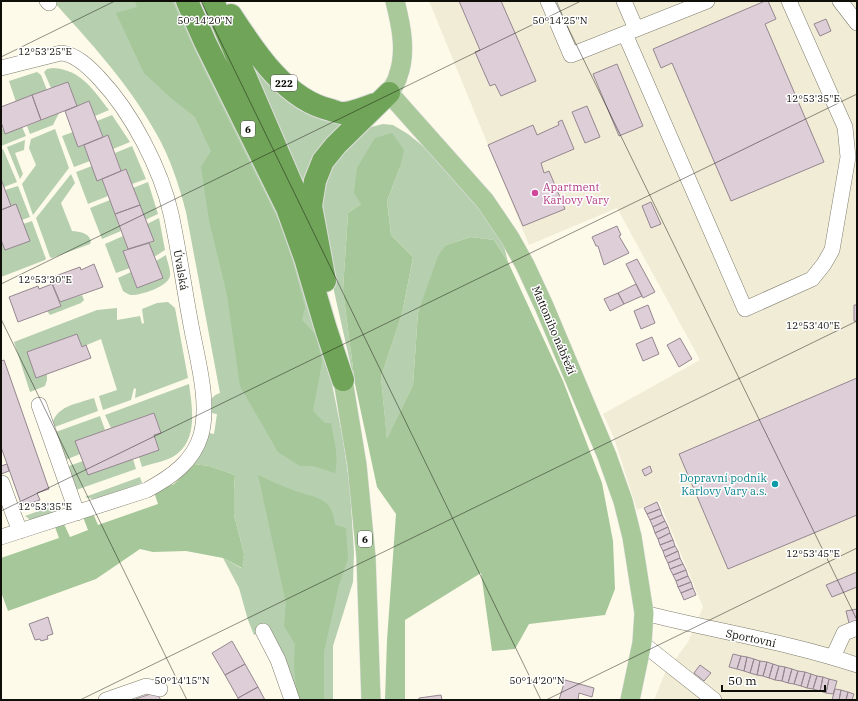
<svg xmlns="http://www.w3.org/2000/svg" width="858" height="701" font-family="'IBM Plex Serif',serif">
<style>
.built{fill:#f0ecd5}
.green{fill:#b6cfae}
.forest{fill:#a5c799}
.building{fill:#deced8;stroke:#958690}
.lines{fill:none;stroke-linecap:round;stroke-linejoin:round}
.minor-casing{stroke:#7f7c6d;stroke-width:16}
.major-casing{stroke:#dddddc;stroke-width:20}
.highway-casing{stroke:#dddddc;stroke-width:24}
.minor{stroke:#fff;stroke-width:15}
.major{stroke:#a9c99b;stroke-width:19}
.highway{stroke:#70a559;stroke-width:22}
.ticks{fill:none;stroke:#0f0e08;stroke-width:1;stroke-opacity:0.45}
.hotel-dot{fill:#d1479c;stroke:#fff;stroke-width:1.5}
.culture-dot{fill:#0f9aa8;stroke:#fff;stroke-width:1.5}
.labels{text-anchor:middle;stroke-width:3;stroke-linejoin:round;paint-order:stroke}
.shield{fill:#fff;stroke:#575652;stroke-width:1}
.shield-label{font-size:10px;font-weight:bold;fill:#0f0e08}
.hotel-label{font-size:11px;fill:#b23c85;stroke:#fff;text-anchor:start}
.street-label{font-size:11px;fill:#0f0e08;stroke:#fff}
.culture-label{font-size:11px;fill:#0d838f;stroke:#fff;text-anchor:end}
.ticks-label{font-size:10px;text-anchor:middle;fill:#0f0e08;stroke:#fff;stroke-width:3;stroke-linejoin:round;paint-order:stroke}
</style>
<rect width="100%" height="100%" fill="#fdfae9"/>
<path class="built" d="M429,1H857V700H654L665,673L688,642L703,607L659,501L637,510L614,438L603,414L700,360L617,208L529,245Z"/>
<path class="green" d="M53,1H176L281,218L330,374L343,439L350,488L354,553L353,582L333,646V700H295L266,629L254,635L248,620L239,588L223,558L241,568L244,554L234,515V490L235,475L209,466L194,464L209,433L214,434L217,414L211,413C210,403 209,397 220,393L186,212C179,185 170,157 156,133C129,84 90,42 53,1Z
M253,65L349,120L303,190Z
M53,68C82,70 93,90 109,110L95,116L89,101L77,106L68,82L51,88L44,72L47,69Z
M37,72L41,75L47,90L16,102L9,81Z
M59,113L53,125L30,134L27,126Z
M112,115L130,142L113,149L108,135L103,137L97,121Z
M383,124L393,125L408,134L424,147L479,208L503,242L508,262L494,240L471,237L446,245L418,313L413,385L387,440L381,377L402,314L413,257L391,235L387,201L400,167L361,204L348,213L343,290L355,384L322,238L320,194L330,164L356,136L371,127Z
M22,127L26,136L1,146V129Z
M55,129L69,168L33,215L22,184L36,165L29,148L31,139Z
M73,132L78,147L84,145L90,161L74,167L62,136Z
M25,140L24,150L15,153L23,174L20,179L7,147Z
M132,146L146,179L132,184L126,169L121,171L115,153Z
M3,149L17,182L4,187L1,179V150Z
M92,166L102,179L108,196L88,204L76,172Z
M71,174L75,183L61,203L72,231C80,232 88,232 91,241L90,244L52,258L50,257L36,218Z
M148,182L158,214L145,220L133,188Z
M18,186L30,217L22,220L11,206L5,190Z
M110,200L121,231L102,239L90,208Z
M159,218L165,250L154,257L149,243L153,241L147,224Z
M32,221L46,259L45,260L1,277V240L5,250L29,241L23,224Z
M123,236L128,249L123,251L130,268L116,273L105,244Z
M166,255C167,261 171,270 170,276C168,287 141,295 132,295C129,295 126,293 123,291L118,278L131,272L137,288L162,278L156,261Z
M82,295L84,300L81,303L50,315L47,311L61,306L60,302Z
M168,302L175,308L188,378L135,398L136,389L134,388L131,400L103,410L99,396L117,390L101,339L82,347L77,334L27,352L36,377L47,374V380L45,386L30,392L14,342L97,310L117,308V320L140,316L142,324L144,323L142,309L157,303Z
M189,384C192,406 198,438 177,454C168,461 153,463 142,467L139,457L159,450L154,435L161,433L154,413L111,428L105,415Z
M94,398L98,411L52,428C53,406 77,404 94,398Z
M100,416L105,430L76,441L80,454L63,461L53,433Z
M133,459L136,469L76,490L66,467L83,461L88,475Z
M140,477L142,483L100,498L93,499L85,497Z
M63,502C55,514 45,517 32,521L25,516Z"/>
<path class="forest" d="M135,1H172L203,68L279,222L292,259L305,307L302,320L316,335L322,362L313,411L325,423H331C334,440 339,457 335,473L313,466H300L278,452L240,386L227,295L209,220L201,167L211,151L195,117L171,98L144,73L116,13L137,7Z
M392,133L404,150L400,167L387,201L391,235L413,257L402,314L381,377L387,439L413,385L418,313L438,256L446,245L471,237L494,240L508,262L563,381L602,483L613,541L615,589L605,615L529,624L515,649L492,651L481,573L405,620V700H385L387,640L396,514L377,487L355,384L343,290L348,213L361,204L354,193L357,168L375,138Z
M194,464L209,466L235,475L234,490V515L244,554L242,568L223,558L186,551L153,552L140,549L96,579L8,611L1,592V558L59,538L55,527L64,524L70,537L88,530L83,517L93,513L98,525L158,504L154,492L174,484Z
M258,475C269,480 281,486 293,490C315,499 332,495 335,525L346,528L348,559L339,585L324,651V700H299L296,687L294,666L295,644L284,626L286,603Z"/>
<path class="building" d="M459,1H501L536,81L501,96L495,84L490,86L475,52L480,50Z
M765,1H768L776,19L765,24L824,162L731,201L672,63L661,68L653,49Z
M826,19L831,31L820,36L814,24Z
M617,64L643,126L619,136L593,74Z
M68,82L77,106L41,120L32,95Z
M32,95L41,120L5,134L1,122V107Z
M89,101L103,137L78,147L65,111Z
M587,106L600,137L585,143L572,112Z
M562,120L574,149L541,163L544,173L549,171L565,209L523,226L488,145L533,125L537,135L559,125L558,122Z
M108,135L121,171L97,181L84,145Z
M126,169L140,205L115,214L102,179Z
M1,179L11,206L1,210Z
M651,202L661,224L651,228L642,206Z
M16,204L30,241L5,250L1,240V210Z
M140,205L154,241L128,249L115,214Z
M617,226L621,235L619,236L629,253L604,265L598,246H596L592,237Z
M149,243L163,278L137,288L123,251Z
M637,259L655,292L643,298L626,264Z
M94,264L103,287L60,302L50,278L80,267L81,270Z
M52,284L61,306L18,322L9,297L38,286L39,289Z
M636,284L642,296L624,304L618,293Z
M618,293L624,304L610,311L604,299Z
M648,305L655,323L641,329L634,311Z
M854,305H857V321H854Z
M77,334L82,347L86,345L91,358L36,378L27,352Z
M652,337L659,354L643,361L636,344Z
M680,338L692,359L679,367L667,345Z
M4,360L49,489L37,493L40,500L22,506L1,447V361Z
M857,378V515L728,569L679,454Z
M154,413L161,433L154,435L159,450L88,475L75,441Z
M7,464L9,471L1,474V466Z
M650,466L652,472L645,476L642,470Z
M657,502L660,509L647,514L644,508Z
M660,509L662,515L650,520L647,514Z
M662,515L665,521L653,527L650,520Z
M665,521L668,527L655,533L653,527Z
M668,527L670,533L658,539L655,533Z
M670,533L673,540L660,545L658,539Z
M673,540L675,546L663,551L660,545Z
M675,546L678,551L665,557L663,551Z
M678,551L680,558L668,563L665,557Z
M680,558L683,564L670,569L668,563Z
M683,564L686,570L673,575L670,569Z
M686,570L688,576L676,581L673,575Z
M857,572V587L832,597L826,585Z
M688,576L691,582L678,587L676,581Z
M691,582L693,588L681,593L678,587Z
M693,588L696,595L684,600L681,593Z
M857,609V626L850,627L846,611Z
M48,617L53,634L47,636L48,639L41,641L40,639L35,640L29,624Z
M232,641L245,664L225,675L212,653Z
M733,654L741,656L737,669L729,667Z
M741,656L747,657L744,671L737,669Z
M747,657L754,659L750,673L744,671Z
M754,659L760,661L757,675L750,673Z
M760,661L767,662L763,676L757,675Z
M767,662L773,664L769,678L763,676Z
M245,664L258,687L238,698L225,675Z
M773,664L779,666L775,680L769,678Z
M700,665L711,673L704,681L694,673Z
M779,666L785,667L782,681L775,680Z
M785,667L792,669L788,683L782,681Z
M792,669L798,671L794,684L788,683Z
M798,671L805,672L801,686L794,684Z
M805,672L811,674L807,688L801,686Z
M811,674L817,676L813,689L807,688Z
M817,676L823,677L820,691L813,689Z
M823,677L829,679L826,693L820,691Z
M829,679L837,681L833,694L826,693Z
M565,680L594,688L592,697L579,693L578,700H559Z
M258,687L265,700H238V698Z
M835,689L841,690L839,700H832Z
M841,690L848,692L846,700H839Z
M156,692L161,700H133Z
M848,692L854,694L852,700H846Z
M441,695L442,700H419V698Z"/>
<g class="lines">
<g class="minor-casing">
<path id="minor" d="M47,1L49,3
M548,1L571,55L707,1
M624,1L636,29
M840,1L857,23
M625,34L745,309L812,279L824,264L832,250L848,157L845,127L789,1
M1,68L61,53C76,54 90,68 100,79C132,113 161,169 171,214C179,251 184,288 191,325C197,358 210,402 201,435C193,462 171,477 147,490L1,537
M39,405L77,513
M2,483L14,516L20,531
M644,613C715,631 788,642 857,665
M263,631L278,660L292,700
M642,643L714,700
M833,657L844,633L857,628
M106,700L146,686L160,689"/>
</g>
<g class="major-casing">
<path id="major" d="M395,1C401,25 407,52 398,76C397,82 392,88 389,93L485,201L510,238L525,265L544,306L607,456L623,501L632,537L644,613L642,643L630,700
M343,380L357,465L366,557L371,700"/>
</g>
<g class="highway-casing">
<path id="highway" d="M187,1L205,42L287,208L305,258L326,329L343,380
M213,1L308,222
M231,15C255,52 286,100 331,110C334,111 339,113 343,113C352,113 366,107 375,104
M325,281L311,206L315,181L323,161L336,145L389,93"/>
</g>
<use href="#minor" class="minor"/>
<use href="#major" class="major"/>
<use href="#highway" class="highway"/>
</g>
<path class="ticks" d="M201,1L541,700M555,1L857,620M1,57L115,1M1,284L581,1M1,319L187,700M1,511L857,94M80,700L857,321M546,700L857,548"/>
<circle class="hotel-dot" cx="535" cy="193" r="4"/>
<circle class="culture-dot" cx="775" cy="484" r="4"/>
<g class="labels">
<g class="shield">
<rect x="271" y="75" width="26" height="16" rx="3"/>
<rect x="241" y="121" width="14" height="16" rx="3"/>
<rect x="358" y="531" width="14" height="16" rx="3"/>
</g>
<g class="shield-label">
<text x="284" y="87">222</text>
<text x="248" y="133">6</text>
<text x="365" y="543">6</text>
</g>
<g class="hotel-label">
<text x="543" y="191">Apartment<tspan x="543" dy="13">Karlovy Vary</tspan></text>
</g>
<g class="street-label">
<text transform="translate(181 270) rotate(80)" y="4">Úvalská</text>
<text transform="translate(554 330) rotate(67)" y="4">Mattoniho nábřeží</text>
<text transform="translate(751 638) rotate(12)" y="4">Sportovní</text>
</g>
<g class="culture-label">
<text x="767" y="482">Dopravní podnik<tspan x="767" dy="13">Karlovy Vary a.s.</tspan></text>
</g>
</g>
<g class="ticks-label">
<text x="205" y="24">50°14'20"N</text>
<text x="560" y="24">50°14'25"N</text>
<text x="45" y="55">12°53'25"E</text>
<text x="813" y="102">12°53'35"E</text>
<text x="45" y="283">12°53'30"E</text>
<text x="813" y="329">12°53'40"E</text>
<text x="45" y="510">12°53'35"E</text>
<text x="813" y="557">12°53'45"E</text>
<text x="182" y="684">50°14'15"N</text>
<text x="537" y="684">50°14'20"N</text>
</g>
<rect width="858" height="701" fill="none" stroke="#0f0e08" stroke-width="4"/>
<path d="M722 685v6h103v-6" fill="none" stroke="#0f0e08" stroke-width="2"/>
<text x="728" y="685" font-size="12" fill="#0f0e08" stroke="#ffffff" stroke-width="3" paint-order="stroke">50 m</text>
</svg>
